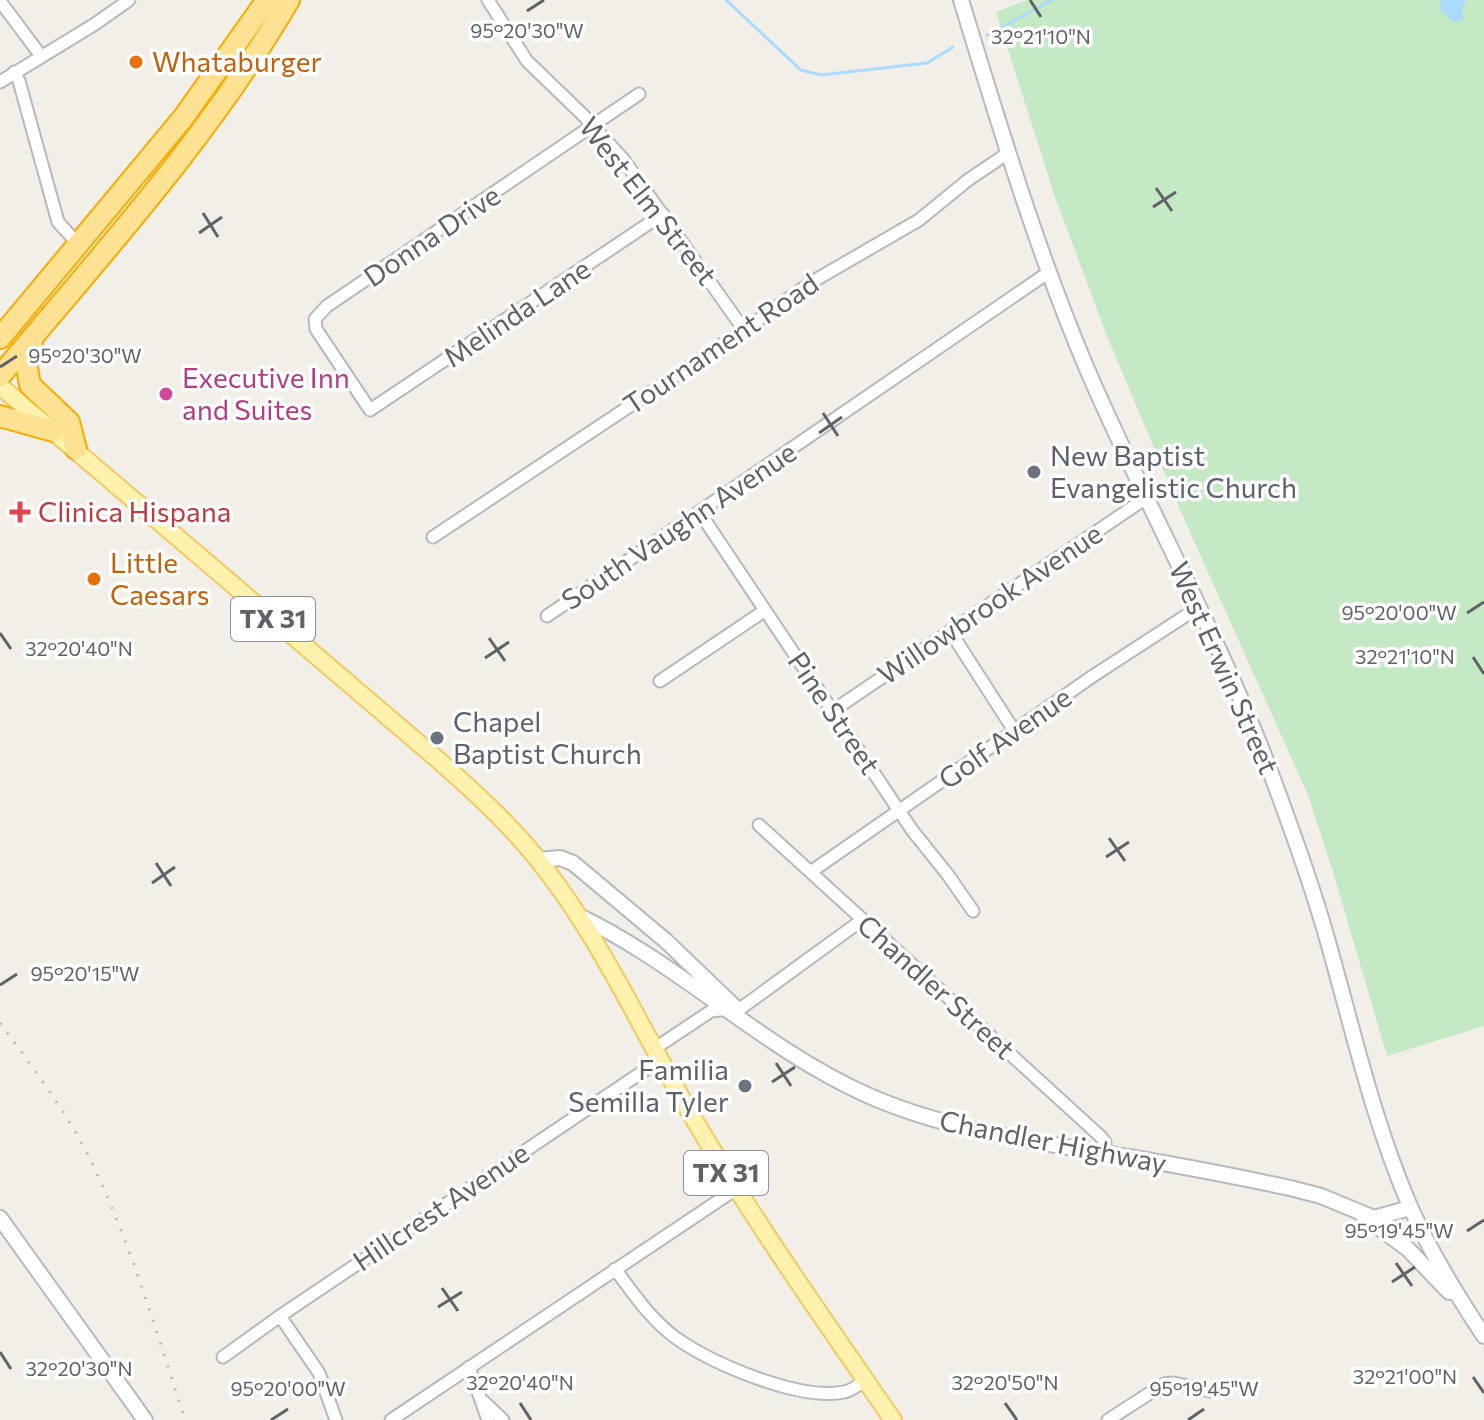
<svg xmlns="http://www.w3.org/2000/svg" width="1484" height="1420" font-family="Commissioner,sans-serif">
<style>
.green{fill:#c5e8c5}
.water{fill:#aadaff}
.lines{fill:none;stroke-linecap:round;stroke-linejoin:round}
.stream{stroke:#aadaff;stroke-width:3}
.street-casing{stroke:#b5b8bc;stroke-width:15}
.secondary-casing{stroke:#b6babf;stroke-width:18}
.primary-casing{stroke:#f2c960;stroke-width:20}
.highway-casing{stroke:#f9ab00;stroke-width:24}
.street{stroke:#fff;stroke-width:11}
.secondary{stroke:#fff;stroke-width:14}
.primary{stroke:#fff2af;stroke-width:16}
.highway{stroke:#fde293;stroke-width:20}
.rail{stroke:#b6b7b8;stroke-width:3;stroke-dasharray:2 10;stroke-linecap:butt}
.ticks{fill:none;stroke:#5f6368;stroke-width:3}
.food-dot{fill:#e8710a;stroke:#fff;stroke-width:3}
.hotel-dot{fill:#d1479c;stroke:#fff;stroke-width:3}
.worship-dot{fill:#6b7280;stroke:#fff;stroke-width:3}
.health-dot{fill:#e0444e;stroke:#fff;stroke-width:3}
.labels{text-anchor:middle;stroke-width:7;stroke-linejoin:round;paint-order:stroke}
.shield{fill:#fff;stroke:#8f9295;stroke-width:2}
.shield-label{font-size:26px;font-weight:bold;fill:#5f6368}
.food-label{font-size:28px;fill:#c56008;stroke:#fff;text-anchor:start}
.street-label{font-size:28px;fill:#5f6368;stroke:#fff}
.hotel-label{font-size:28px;fill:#b23c85;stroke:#fff;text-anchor:start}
.worship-label{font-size:28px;fill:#5b616d;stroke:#fff;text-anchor:start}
.health-label{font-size:28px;fill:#be3a42;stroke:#fff;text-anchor:start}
.ticks-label{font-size:20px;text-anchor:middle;fill:#5f6368;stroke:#fff;stroke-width:7;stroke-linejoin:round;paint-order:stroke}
</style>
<rect width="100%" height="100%" fill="#f1efe8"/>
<path class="green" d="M1027,0H1484V1026L1387,1056L1334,875L1308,795L1181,512L1107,336L1055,197L996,12Z"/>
<path class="water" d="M1441,0H1466L1462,9L1463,18L1458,22L1452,21L1440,9Z"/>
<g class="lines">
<path class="stream" d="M726,0L801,70L821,75L927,63L953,47
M987,35L1052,0"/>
<g class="street-casing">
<path id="street" d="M488,0L527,61L584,116L623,159L744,330
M0,1L41,56
M14,72L19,81L58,222L78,244
M0,82L95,24L129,0
M639,94L327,306L315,319L316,329L370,410L663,214
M700,513L912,830L948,875L973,911
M433,537L744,330L812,282L919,220L968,180L1008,153
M547,616L1049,272
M950,631L1015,732
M660,681L764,611
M834,710L1146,498
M759,825L1100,1136L1105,1142V1154
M812,871L1093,676L1199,607
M733,1014L862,920
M654,1049L711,1011L729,1009
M615,1269C633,1293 651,1320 676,1338C713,1364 799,1401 844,1392C852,1391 859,1384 866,1380
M280,1316L319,1373L336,1420
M223,1357L280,1316L660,1060
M469,1367L488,1420
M483,1401L503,1420
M391,1420L736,1189
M1108,1420L1164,1384L1174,1383L1210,1391"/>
</g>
<g class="secondary-casing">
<path id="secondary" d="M961,0C999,124 1036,249 1087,369C1145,504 1218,633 1270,771C1291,827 1312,884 1328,942C1353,1030 1373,1120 1409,1204C1429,1250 1456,1294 1484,1336
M539,860L560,858L573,863L666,941L738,1010
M577,915C680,964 761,1047 865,1094C949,1132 1045,1143 1135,1158C1187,1167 1239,1177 1290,1188L1321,1196L1374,1218L1410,1208
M1363,1216L1408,1249L1449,1292
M0,1218L145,1420"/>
</g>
<g class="primary-casing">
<path id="primary" d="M0,386L436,758C472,790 509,823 539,861C601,938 642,1032 692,1116C754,1221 824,1320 893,1420"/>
</g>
<g class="highway-casing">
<path id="highway" d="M0,338L183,118L267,0
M32,341L26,362L30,385L69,422L76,449
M0,376C101,255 209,137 289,0
M0,416L53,431"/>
</g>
<use href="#street" class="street"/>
<use href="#secondary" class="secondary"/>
<use href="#primary" class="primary"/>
<use href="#highway" class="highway"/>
<path class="rail" d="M0,1023C32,1067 67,1112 91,1161C131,1244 157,1333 185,1420"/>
</g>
<path class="ticks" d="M1030,0L1041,17M527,11L544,0M1156,188L1172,211M1153,207L1176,192M203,213L218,237M199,233L222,217M0,367L17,356M823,413L838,436M819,433L842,417M1467,613L1484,602M0,633L11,649M489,638L505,661M1473,657L1484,674M485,658L509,642M1109,838L1125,861M1106,857L1129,842M156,863L171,886M152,883L175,867M0,985L17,974M776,1063L791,1086M772,1082L795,1067M1467,1231L1484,1220M1396,1263L1412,1286M1392,1282L1415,1267M442,1288L458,1311M438,1307L462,1292M0,1352L11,1369M1473,1377L1484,1393M520,1403L531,1420M1005,1403L1017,1420M271,1420L288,1409M1188,1420L1204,1409"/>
<g class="food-dot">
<circle cx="136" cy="62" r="8"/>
<circle cx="94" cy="579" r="8"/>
</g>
<circle class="hotel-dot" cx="166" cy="394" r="8"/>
<g class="worship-dot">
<circle cx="1034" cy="472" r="8"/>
<circle cx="437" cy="738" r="8"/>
<circle cx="745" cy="1086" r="8"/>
</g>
<path class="health-dot" d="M16 500h8v8h8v8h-8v8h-8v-8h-8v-8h8z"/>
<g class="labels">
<g class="shield">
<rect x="231" y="597" width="84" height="44" rx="6"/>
<rect x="684" y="1151" width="84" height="44" rx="6"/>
</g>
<g class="shield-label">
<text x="273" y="628">TX 31</text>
<text x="726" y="1182">TX 31</text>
</g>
<g class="food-label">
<text x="152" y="72">Whataburger</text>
<text x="110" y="573">Little<tspan x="110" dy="32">Caesars</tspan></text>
</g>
<g class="street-label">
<text transform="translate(648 201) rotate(52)" y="10">West Elm Street</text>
<text transform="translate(432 236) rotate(-34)" y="10">Donna Drive</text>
<text transform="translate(517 313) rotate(-34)" y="10">Melinda Lane</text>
<text transform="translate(721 344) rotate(-34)" y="10">Tournament Road</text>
<text transform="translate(679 526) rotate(-34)" y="10">South Vaughn Avenue</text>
<text transform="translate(990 604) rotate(-34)" y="10">Willowbrook Avenue</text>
<text transform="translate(1224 668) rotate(66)" y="10">West Erwin Street</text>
<text transform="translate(834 713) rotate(56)" y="10">Pine Street</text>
<text transform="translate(1005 738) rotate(-35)" y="10">Golf Avenue</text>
<text transform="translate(936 987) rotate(42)" y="10">Chandler Street</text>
<text transform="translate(1053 1142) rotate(11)" y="10">Chandler Highway</text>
<text transform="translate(441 1207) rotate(-34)" y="10">Hillcrest Avenue</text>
</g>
<g class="hotel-label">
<text x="182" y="388">Executive Inn<tspan x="182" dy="32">and Suites</tspan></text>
</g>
<g class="worship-label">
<text x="1050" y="466">New Baptist<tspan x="1050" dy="32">Evangelistic Church</tspan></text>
<text x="453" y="732">Chapel<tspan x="453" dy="32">Baptist Church</tspan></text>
<text x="729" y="1080" text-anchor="end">Familia<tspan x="729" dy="32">Semilla Tyler</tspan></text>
</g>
<g class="health-label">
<text x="38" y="522">Clinica Hispana</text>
</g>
</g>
<g class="ticks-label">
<text x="527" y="38">95°20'30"W</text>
<text x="1041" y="44">32°21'10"N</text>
<text x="85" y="363">95°20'30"W</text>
<text x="1399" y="620">95°20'00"W</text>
<text x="79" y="656">32°20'40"N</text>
<text x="1405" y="664">32°21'10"N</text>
<text x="85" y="981">95°20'15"W</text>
<text x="1399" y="1238">95°19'45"W</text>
<text x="79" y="1376">32°20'30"N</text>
<text x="1405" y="1384">32°21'00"N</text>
<text x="520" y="1390">32°20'40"N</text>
<text x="1005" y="1390">32°20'50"N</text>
<text x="288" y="1396">95°20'00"W</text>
<text x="1204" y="1396">95°19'45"W</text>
</g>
</svg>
